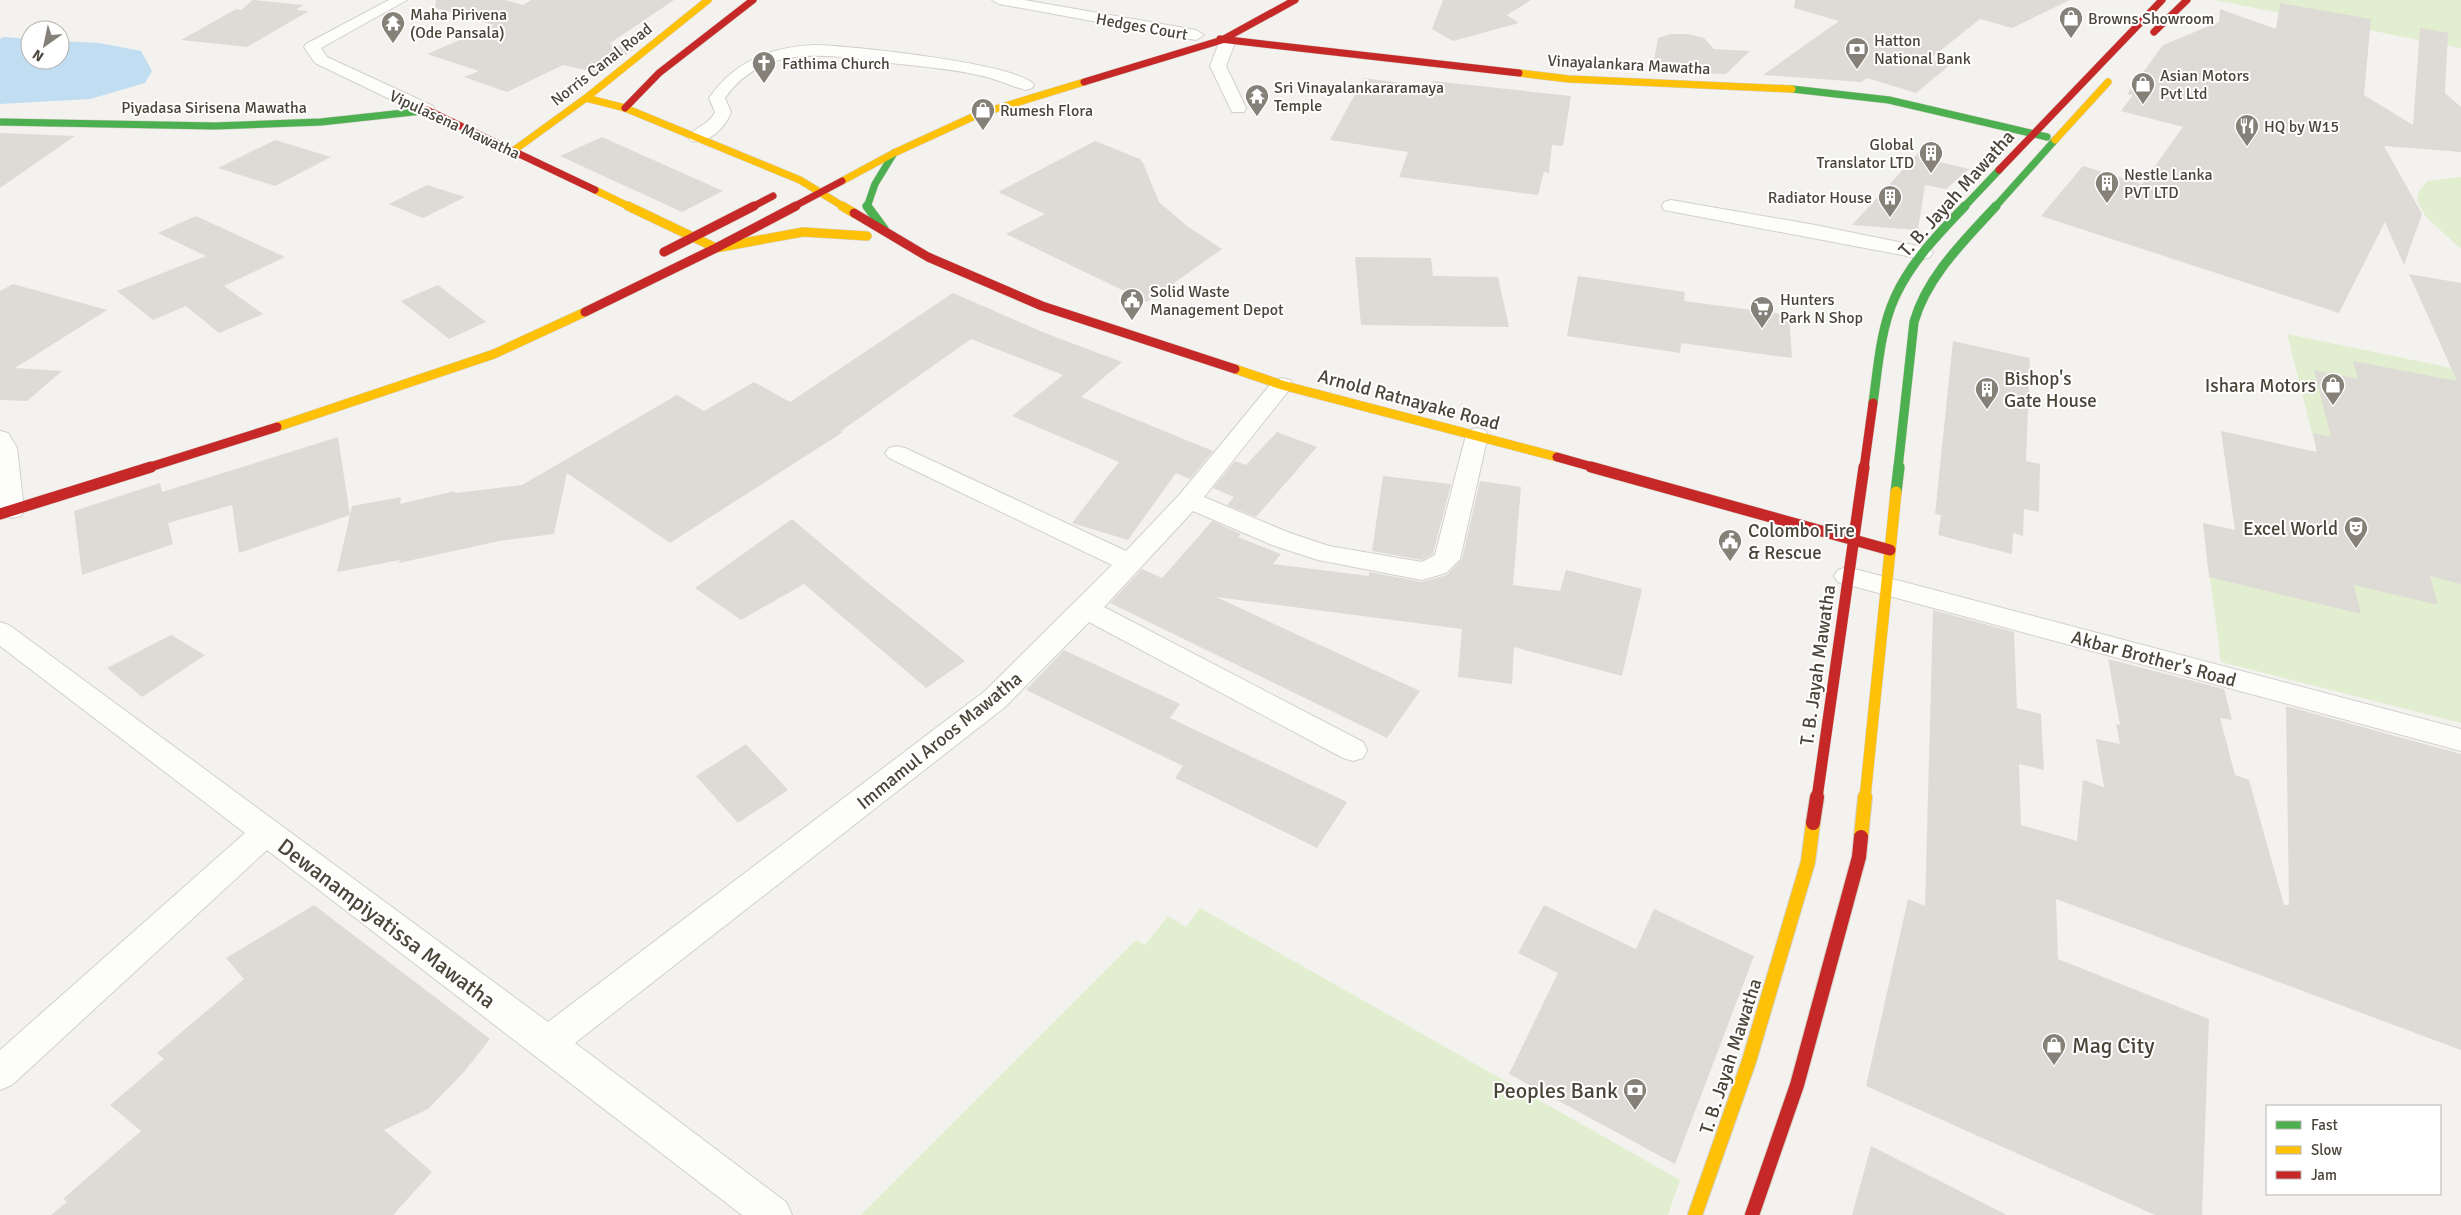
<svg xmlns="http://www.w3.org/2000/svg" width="2461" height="1215" font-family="Signika,sans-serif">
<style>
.green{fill:#e1eecf}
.water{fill:#c0ddf1}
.building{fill:#dedbd6}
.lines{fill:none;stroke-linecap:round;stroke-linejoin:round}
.street-casing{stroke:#d2d0cb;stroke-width:2}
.fast-far2-casing{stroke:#d3cfc5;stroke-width:8}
.fast-far1-casing{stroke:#d3cfc5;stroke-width:10}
.fast-casing{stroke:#d3cfc5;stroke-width:12}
.slow-far3-casing{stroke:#d3cfc5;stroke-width:8}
.slow-far2-casing{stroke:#d3cfc5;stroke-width:10}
.slow-far1-casing{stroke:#d3cfc5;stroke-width:12}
.slow-casing{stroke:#d3cfc5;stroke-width:16}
.jam-far3-casing{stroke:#d3cfc5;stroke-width:8}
.jam-far2-casing{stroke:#d3cfc5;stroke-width:10}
.jam-far1-casing{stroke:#d3cfc5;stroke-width:12}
.jam-casing{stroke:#d3cfc5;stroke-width:16}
.street{fill:#fdfdfc;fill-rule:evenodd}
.fast-far2{stroke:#4caf50;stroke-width:7}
.fast-far1{stroke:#4caf50;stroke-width:9}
.fast{stroke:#4caf50;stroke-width:11}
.slow-far3{stroke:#ffc107;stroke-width:7}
.slow-far2{stroke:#ffc107;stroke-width:9}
.slow-far1{stroke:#ffc107;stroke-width:11}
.slow{stroke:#ffc107;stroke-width:14}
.jam-far3{stroke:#c62828;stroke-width:7}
.jam-far2{stroke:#c62828;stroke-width:9}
.jam-far1{stroke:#c62828;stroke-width:11}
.jam{stroke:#c62828;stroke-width:14}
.labels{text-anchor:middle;stroke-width:4;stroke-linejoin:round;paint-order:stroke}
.far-poi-label{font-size:16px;fill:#4b4439;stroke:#fff;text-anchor:start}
.far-street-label{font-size:16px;fill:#4b4439;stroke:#fff}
.street-label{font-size:19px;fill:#4b4439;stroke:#fff}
.poi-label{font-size:19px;fill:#4b4439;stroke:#fff;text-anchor:start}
.near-street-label{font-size:22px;fill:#4b4439;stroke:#fff}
.near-poi-label{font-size:22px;fill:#4b4439;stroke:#fff;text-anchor:start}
</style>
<rect width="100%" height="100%" fill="#f4f2ee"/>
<path class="green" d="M2214,0H2461V48Z
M2461,177V249L2426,217L2417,201L2419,191L2428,181Z
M2287,334L2461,370V723L2221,662L2203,523L2235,530L2317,452Z
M1200,908L1680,1180L1668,1215H861L1136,940L1145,945L1168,916L1186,927Z"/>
<path class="water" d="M4,37L30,39V60H60V41L99,43L141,51L152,71L145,83L90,99L0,104V39Z"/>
<path class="building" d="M253,0L303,5L296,10L309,11L247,47L181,40L236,9L241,10Z
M436,0H505L523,5L531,0H674L609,44L634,49L600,73L563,65L507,92L464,77L479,71L427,54L494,25L435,8Z
M1443,0H1531L1507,15L1519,23L1453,41L1432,29Z
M1795,0H2070L2012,28L1980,19L1930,59L1950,65L1916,93L1867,78L1861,82L1763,75L1839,21L1794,8Z
M2280,3L2371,19L2364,95L2413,125L2420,28L2448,33L2445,93L2461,107V152L2384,146L2422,214L2404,265L2385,222L2339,313L2041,216L2083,166L2142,184L2183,127L2121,111L2133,95L2127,94L2163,45L2219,22L2220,9L2276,29Z
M1670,34H1688L1704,38L1714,49L1750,51L1726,74L1652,72L1658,38Z
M1364,78L1431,87L1433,81L1571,96L1563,146L1552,145L1549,173L1544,172L1538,195L1399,177L1408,152L1330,140Z
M0,133L75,136L0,188Z
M602,137L723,191L682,212L560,156Z
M1932,138L1928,159L1969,169L1946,189L1925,185L1918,230L1852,225Z
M275,140L331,157L275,186L218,168Z
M1095,141L1140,159L1143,163L1159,202L1187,226L1222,249L1147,302L1006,234L1045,214L998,192Z
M427,185L465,197L423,218L389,204Z
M196,216L285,257L224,286L263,314L219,333L186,306L153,320L117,291L206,256L158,233Z
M1355,257L1431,258L1433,276L1498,277L1509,327L1361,325Z
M2409,274L2461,283V584L2430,576L2438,605L2354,585L2361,614L2209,577L2203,523L2235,530L2221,431L2317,452L2313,433L2331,437L2314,370L2358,379L2353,361L2457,381Z
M1578,276L1685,292L1684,301L1789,315L1792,358L1681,343L1680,353L1567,336Z
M13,284L107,310L15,368L62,371L27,401L0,400V291Z
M438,285L486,322L449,339L401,301Z
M953,293L1045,333L1122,362L1081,397L1213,451L1190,479L1176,473L1128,540L1072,523L1119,462L1012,416L1063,375L971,339L841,431L843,432L670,543L567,473L554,534L499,541L399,563L400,560L337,572L352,506L401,497L400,504L455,491V493L522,485L677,395L704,411L754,382L790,402Z
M1953,341L2030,358L2026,461L2040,464L2039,512L2024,509L2023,536L2013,533L2012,554L1938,535L1941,515L1935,514Z
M1277,432L1317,447L1256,517L1227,505L1234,497L1213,488L1235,461L1246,465Z
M338,437L350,515L239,553L232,505L168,523L173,544L82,575L74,511L160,483L162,492Z
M1383,476L1451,484L1433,554L1422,560L1372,551Z
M1480,481L1521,487L1513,585L1560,591L1566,570L1642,589L1622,676L1514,647L1512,684L1458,677L1462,629L1216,597L1420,691L1387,738L1110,603L1142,569L1162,578L1212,521L1241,534L1238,537L1281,554L1273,564L1369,576V572L1422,582L1447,575L1462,559Z
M792,519L863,579L965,661L926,688L804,584L741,620L695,588Z
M1933,610L2014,632L2017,708L2041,714L2044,770L2019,764L2021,825L2077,841L2083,780L2104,787L2096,739L2120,744L2116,724L2120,725L2108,659L2224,689L2232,720L2220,718L2235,775L2249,780L2284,905H2289L2286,706L2461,754V1050L2056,899L2058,959L2209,1019L2202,1215H2155L1866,1086L1908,899L1925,906Z
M171,635L205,655L142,697L107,668Z
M1064,650L1180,704L1170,718L1347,802L1317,848L1175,778L1183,766L1026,690Z
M746,744L788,790L738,823L696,776Z
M314,905L490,1039L464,1072L428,1109L384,1130L432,1172L393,1215H51L67,1202L63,1199L141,1131L110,1105L164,1059L157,1053L244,979L226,958Z
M1544,905L1636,949L1654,909L1754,956L1675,1164L1509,1074L1558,973L1518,953Z
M1871,1146L2007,1215H1852Z"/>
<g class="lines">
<g class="street-casing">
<path id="street" d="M389,0H407L321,48L327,57L433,106L435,110L433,114H421L315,63L304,47L306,44Z
M992,0H1024L1196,30L1204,35L1196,40L999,4Z
M1228,35L1236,40L1226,66L1246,108L1244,112H1232L1230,108L1210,66L1220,40Z
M817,45C849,46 1019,63 1034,85L1032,88L1026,90C1010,86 995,78 978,75C947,68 915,66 883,62C827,55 763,43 725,98L731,112C726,127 708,145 691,141L688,137C696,126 709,125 715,112L709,98C734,61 772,46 817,45Z
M1671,200L1815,225L1923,247L1930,249L1933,253L1930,257L1923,259L1664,210L1662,206L1664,202Z
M1282,378L1290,380L1293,385L1204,497L1290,533L1329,546L1422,562L1435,555L1466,435L1469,430L1477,428L1485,430L1488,435L1460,559L1446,573L1422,580L1318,560L1272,545L1193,511L1104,607L1363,742L1367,750L1363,758L1353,761L1343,758L1089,622L1005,707L575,1043L786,1202L792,1215H742L267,850L12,1085L0,1090V1050L245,833L0,646V622L9,625L548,1022L985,691L1112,565L889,458L885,453L889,448L897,446L905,448L1126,551L1180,494L1274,380Z
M0,431L8,433L17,448L24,510L21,516L12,518L3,516L0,510Z
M1847,567L2461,729V751L1838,582L1834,576L1838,570Z"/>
</g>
<g class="fast-far2-casing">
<path id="fast-far2" d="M1792,89L1889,100L2047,137
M0,122L215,126L321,122L422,111
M867,207L875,184L894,153
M1964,207L1999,170
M1995,207L2055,140"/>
</g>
<g class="fast-far1-casing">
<path id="fast-far1" d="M867,206L884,229
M1873,403C1878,368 1880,330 1895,297C1911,262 1939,233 1965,206
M1898,468L1914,322C1927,276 1965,240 1996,206"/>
</g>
<g class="fast-casing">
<path id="fast" d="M1896,492L1899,467"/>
</g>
<g class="slow-far3-casing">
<path id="slow-far3" d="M1519,73L1569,79L1792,89
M586,98L625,108L800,180L844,207
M2055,140L2108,82
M513,151L586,98L708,0
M842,181L894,153L979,114L1084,82
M595,190L630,207"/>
</g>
<g class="slow-far2-casing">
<path id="slow-far2" d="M628,206L716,248L803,232L867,236
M842,206L854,213
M1235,369L1282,385L1557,457
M277,427L494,354L585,312"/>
</g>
<g class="slow-far1-casing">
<path id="slow-far1" d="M1865,798L1896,492"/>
</g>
<g class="slow-casing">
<path id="slow" d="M1861,837L1865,797
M1695,1215L1749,1061L1808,862L1813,823"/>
</g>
<g class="jam-far3-casing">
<path id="jam-far3" d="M2154,32L2187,0
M1220,39L1519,73
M1084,82L1222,40L1295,0
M625,108L659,73L753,0
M422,111L427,110L595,190
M1999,170L2162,0
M752,207L773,196
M793,207L842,181"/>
</g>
<g class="jam-far2-casing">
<path id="jam-far2" d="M854,213L928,257L1042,306L1235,369
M664,252L754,206
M585,312L716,248L796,206
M1557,457L1596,468
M147,468L277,427
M1864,468L1873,403"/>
</g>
<g class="jam-far1-casing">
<path id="jam-far1" d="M1591,467L1890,550
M0,514L151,467
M1817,798L1864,467"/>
</g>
<g class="jam-casing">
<path id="jam" d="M1813,823L1817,797
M1752,1215L1797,1085L1859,857L1861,837"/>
</g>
<use href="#street" class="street"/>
<use href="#fast-far2" class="fast-far2"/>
<use href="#fast-far1" class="fast-far1"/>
<use href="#fast" class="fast"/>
<use href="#slow-far3" class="slow-far3"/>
<use href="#slow-far2" class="slow-far2"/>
<use href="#slow-far1" class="slow-far1"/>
<use href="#slow" class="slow"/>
<use href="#jam-far3" class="jam-far3"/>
<use href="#jam-far2" class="jam-far2"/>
<use href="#jam-far1" class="jam-far1"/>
<use href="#jam" class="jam"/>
</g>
<defs>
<g id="shop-pin" transform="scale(1.25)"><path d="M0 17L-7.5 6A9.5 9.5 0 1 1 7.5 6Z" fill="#868178" stroke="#fff"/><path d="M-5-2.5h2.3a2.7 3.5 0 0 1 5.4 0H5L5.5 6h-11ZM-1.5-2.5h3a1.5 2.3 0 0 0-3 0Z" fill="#fff"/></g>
<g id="temple-pin" transform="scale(1.25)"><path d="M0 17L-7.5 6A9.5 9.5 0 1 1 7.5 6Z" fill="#868178" stroke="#fff"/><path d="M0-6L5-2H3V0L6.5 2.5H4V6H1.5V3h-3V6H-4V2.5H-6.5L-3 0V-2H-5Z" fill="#fff"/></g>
<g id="bank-pin" transform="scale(1.25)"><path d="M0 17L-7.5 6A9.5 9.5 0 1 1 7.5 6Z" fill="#868178" stroke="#fff"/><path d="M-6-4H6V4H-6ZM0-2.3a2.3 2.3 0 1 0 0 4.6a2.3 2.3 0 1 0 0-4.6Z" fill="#fff"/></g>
<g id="church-pin" transform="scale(1.25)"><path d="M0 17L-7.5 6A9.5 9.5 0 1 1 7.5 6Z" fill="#868178" stroke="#fff"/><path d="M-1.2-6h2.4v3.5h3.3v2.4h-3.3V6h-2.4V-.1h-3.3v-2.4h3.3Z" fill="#fff"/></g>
<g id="restaurant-pin" transform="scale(1.25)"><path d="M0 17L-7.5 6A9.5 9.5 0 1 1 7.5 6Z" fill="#868178" stroke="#fff"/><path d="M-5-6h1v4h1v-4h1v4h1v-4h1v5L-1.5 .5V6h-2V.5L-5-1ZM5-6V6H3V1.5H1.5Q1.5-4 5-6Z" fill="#fff"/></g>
<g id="building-pin" transform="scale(1.25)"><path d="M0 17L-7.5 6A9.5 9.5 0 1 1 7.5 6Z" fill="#868178" stroke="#fff"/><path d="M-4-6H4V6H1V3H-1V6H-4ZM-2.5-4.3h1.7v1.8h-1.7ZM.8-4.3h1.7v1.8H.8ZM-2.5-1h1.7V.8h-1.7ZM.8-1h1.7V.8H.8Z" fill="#fff"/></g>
<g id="civic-pin" transform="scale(1.25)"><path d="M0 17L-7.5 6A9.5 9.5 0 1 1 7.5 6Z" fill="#868178" stroke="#fff"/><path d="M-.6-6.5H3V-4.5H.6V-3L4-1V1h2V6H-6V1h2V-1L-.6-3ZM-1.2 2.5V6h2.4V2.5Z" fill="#fff"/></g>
<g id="supermarket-pin" transform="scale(1.25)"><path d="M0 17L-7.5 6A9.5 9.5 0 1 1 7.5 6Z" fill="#868178" stroke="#fff"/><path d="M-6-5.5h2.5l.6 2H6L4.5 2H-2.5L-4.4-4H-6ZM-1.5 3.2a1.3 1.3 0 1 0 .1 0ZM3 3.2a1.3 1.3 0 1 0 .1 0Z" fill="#fff"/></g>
<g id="theatre-pin" transform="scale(1.25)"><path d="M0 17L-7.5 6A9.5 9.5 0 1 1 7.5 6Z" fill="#868178" stroke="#fff"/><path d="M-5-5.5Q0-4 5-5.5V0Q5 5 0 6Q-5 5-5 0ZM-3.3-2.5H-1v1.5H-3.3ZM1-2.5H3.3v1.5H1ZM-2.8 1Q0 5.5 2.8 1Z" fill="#fff"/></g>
</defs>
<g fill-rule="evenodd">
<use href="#shop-pin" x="2071" y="18"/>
<use href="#temple-pin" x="393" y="23"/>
<use href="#bank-pin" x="1857" y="49"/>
<use href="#church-pin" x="764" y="63"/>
<use href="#shop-pin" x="2143" y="84"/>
<use href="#temple-pin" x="1257" y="96"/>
<use href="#shop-pin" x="983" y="110"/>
<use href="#restaurant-pin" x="2247" y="126"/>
<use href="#building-pin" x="1931" y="153"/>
<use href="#building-pin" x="2107" y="183"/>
<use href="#building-pin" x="1890" y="197"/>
<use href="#civic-pin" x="1132" y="300"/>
<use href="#supermarket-pin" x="1762" y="308"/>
<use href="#shop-pin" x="2333" y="385"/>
<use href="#building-pin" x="1987" y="389"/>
<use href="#theatre-pin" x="2356" y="528"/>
<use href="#civic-pin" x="1730" y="541"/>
<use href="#shop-pin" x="2054" y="1045"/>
<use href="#bank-pin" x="1635" y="1090"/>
</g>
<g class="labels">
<g class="far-poi-label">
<text x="410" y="20">Maha Pirivena<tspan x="410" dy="18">(Ode Pansala)</tspan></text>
<text x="2088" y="24">Browns Showroom</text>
<text x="1874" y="46">Hatton<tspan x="1874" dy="18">National Bank</tspan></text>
<text x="782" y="69">Fathima Church</text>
<text x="2160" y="81">Asian Motors<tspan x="2160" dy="18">Pvt Ltd</tspan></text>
<text x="1274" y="93">Sri Vinayalankararamaya<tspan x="1274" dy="18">Temple</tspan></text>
<text x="1000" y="116">Rumesh Flora</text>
<text x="2264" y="132">HQ by W15</text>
<text x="1914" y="150" text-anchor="end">Global<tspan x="1914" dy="18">Translator LTD</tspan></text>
<text x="2124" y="180">Nestle Lanka<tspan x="2124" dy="18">PVT LTD</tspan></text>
<text x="1872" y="203" text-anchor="end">Radiator House</text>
<text x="1150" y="297">Solid Waste<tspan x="1150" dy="18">Management Depot</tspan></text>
<text x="1780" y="305">Hunters<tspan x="1780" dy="18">Park N Shop</tspan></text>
</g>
<g class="far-street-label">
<text transform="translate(1142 26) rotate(10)" y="6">Hedges Court</text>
<text transform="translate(601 64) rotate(-38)" y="6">Norris Canal Road</text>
<text transform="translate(1629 64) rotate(3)" y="6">Vinayalankara Mawatha</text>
<text x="214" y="113">Piyadasa Sirisena Mawatha</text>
<text transform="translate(455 124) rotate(25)" y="6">Vipulasena Mawatha</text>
</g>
<g class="street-label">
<text transform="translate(1956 193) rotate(-48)" y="7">T. B. Jayah Mawatha</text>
<text transform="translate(1409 399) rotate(15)" y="7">Arnold Ratnayake Road</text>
<text transform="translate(2154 658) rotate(15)" y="7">Akbar Brother's Road</text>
<text transform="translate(1817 665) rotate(-82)" y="7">T. B. Jayah Mawatha</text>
<text transform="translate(939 740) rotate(-39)" y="7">Immamul Aroos Mawatha</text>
<text transform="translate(1730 1056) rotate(-72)" y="7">T. B. Jayah Mawatha</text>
</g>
<g class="poi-label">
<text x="2004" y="385">Bishop's<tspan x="2004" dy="22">Gate House</tspan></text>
<text x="2316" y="392" text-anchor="end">Ishara Motors</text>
<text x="2338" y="535" text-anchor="end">Excel World</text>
<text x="1748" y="537">Colombo Fire<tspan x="1748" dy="22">&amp; Rescue</tspan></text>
</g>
<g class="near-street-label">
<text transform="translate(387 923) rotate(37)" y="8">Dewanampiyatissa Mawatha</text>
</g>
<g class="near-poi-label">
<text x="2072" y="1053">Mag City</text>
<text x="1618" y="1098" text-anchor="end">Peoples Bank</text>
</g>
</g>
<rect x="2266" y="1105" width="175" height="90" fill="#ffffff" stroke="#b7b4b0"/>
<rect x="2276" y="1121" width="25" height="8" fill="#4caf50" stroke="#b7b4b0"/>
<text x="2311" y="1130" font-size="15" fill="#4b4439">Fast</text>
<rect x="2276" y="1146" width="25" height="8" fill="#ffc107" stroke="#b7b4b0"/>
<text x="2311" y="1155" font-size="15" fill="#4b4439">Slow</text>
<rect x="2276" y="1171" width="25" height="8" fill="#c62828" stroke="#b7b4b0"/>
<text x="2311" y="1180" font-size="15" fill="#4b4439">Jam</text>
<g transform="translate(45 45) rotate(213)"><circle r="24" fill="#ffffff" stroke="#b7b4b0"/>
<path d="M0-4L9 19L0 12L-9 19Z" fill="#868178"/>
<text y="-8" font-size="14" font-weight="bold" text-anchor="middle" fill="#4b4439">N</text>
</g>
</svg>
